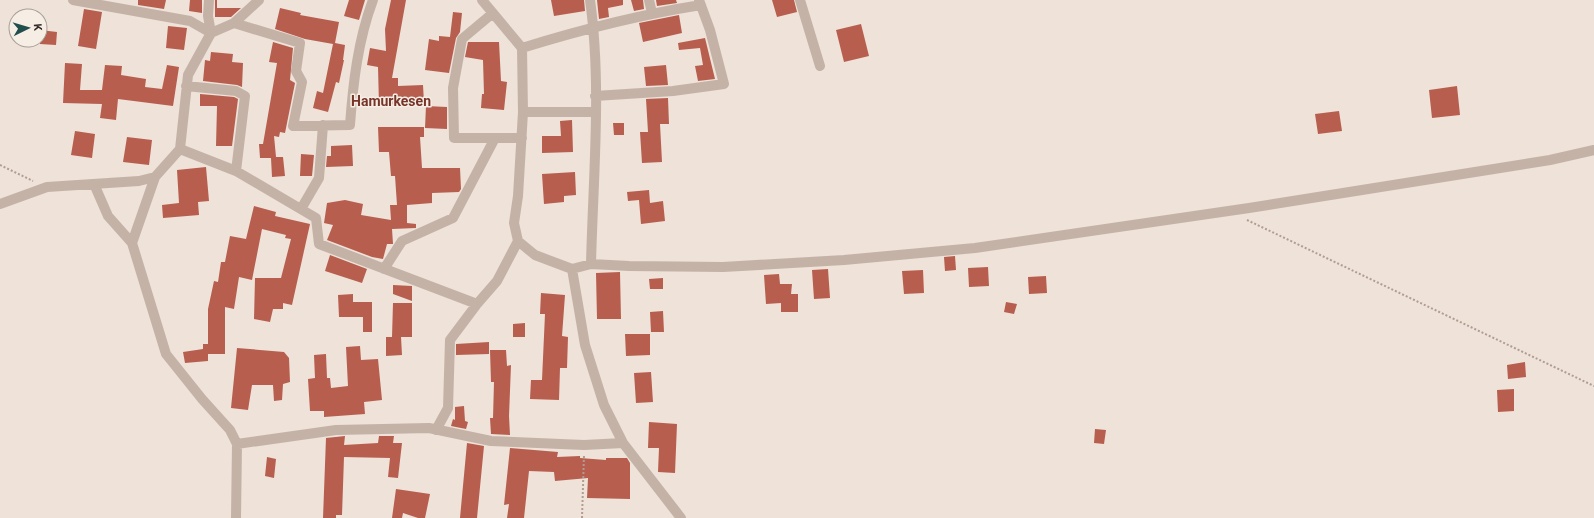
<svg xmlns="http://www.w3.org/2000/svg" width="1594" height="518" font-family="Roboto,sans-serif">
<style>
.building{fill:#b75e4e}
.lines{fill:none;stroke-linecap:round;stroke-linejoin:round}
.path{stroke:#b09c91;stroke-width:2;stroke-dasharray:2 2;stroke-linecap:butt}
.minor{stroke:#c4b2a7;stroke-width:10}
.labels{text-anchor:middle;stroke-width:3;stroke-linejoin:round;paint-order:stroke}
.quarter-label{font-size:14px;font-weight:bold;fill:#773529;stroke:#f6ede5}
</style>
<rect width="100%" height="100%" fill="#eee2d9"/>
<path class="building" d="M138,0H166L164,9L138,5Z
M190,0H202V13L189,11Z
M215,0H217V8H241L231,17H215Z
M349,0H365L359,20L344,16Z
M391,0H406L392,78H398V86L423,85L424,103L379,105L378,67L367,65L370,48L386,51L385,29Z
M551,0H584L585,11L554,16Z
M597,0H623V5L608,8L609,17L599,19Z
M631,0H643L644,9L634,11Z
M656,0H676L677,3L657,6Z
M772,0H794L797,12L777,17Z
M280,8L301,13L300,15L339,22L335,43L345,45L343,60H344L339,83L336,82L328,112L313,108L317,91L323,93L333,44L305,39L275,29Z
M84,9L102,12L96,49L78,46Z
M453,12L462,13L460,32L456,38L449,73L425,70L429,39L439,41V36L450,37Z
M679,15L682,33L643,42L639,23Z
M861,24L869,56L844,62L836,30Z
M168,26L187,28L184,50L166,48Z
M40,30L57,32L56,45L40,44Z
M705,38L715,79L698,81L695,66L703,65L700,48L679,50L678,43Z
M273,42L293,48L290,80L295,83L285,133L280,132L279,137L274,136L276,157H283L285,176L272,177L271,158H260L259,144H263L277,63L269,62Z
M468,42H499L501,81L507,82L504,110L481,108L482,94H484L483,60L465,57Z
M211,52L233,54L232,62L243,63L242,87L237,85L203,81L205,60L210,61Z
M65,63L82,64L80,90H102L105,65L122,66L121,75L146,79L145,87L162,89L167,65L179,67L173,106L118,99L116,120L100,118L102,104L63,103Z
M666,65L668,85L646,86L644,67Z
M1457,86L1460,115L1432,118L1429,90Z
M200,94L234,97L238,99L232,146H216L217,106H200Z
M668,98L669,124H660L662,162L642,163L640,132H648L646,99Z
M426,106L447,107V129L425,128Z
M1339,111L1342,131L1318,134L1315,114Z
M572,120L573,152L542,153V136H561L560,121Z
M613,123H624V135H614Z
M378,127H424V137H420L422,168H460L461,189L459,192L432,193V203L407,205V223L416,224V228L392,229L393,244H387L383,259L372,257L327,240L333,225L324,223L327,203L345,200L363,204L361,215L391,220L390,205H397L395,176H391L389,152H379Z
M75,131L95,134L92,158L71,155Z
M127,137L152,140L149,165L123,162Z
M352,145L353,166L326,167L327,156H331V146Z
M301,154L314,155L312,176H300Z
M206,167L209,201L198,202L199,215L163,218L162,205L179,203L177,170Z
M575,172L576,195L564,196V202L544,204L542,174Z
M649,190L650,203L663,201L665,221L641,224L639,200L628,201L627,192Z
M254,206L276,212L275,216L310,224L292,305L283,303V309H273L270,322L254,319L255,278H281L291,239L285,238L286,235L262,229L252,280L239,277L234,309L225,307V354H208V361L185,363L183,352L203,349V344H208V309L214,281L218,282L221,262H225L230,236L246,239Z
M330,255L367,269L362,283L325,271Z
M955,256L956,270L945,271L944,257Z
M988,267L989,286L969,287L968,268Z
M828,269L830,298L814,299L812,270Z
M923,270L924,293L904,294L902,271Z
M620,272L621,319H597L596,273Z
M779,274L780,284H792L791,294H798V312H781V303L766,304L764,275Z
M1046,276L1047,293L1029,294L1028,277Z
M663,278V289H650L649,279Z
M393,285L412,286V301L393,294Z
M541,293L565,295L562,336L568,337L567,368H560L559,400L530,399L531,380H542L545,314H540Z
M353,294V302H372V332H363V317H339L338,295Z
M1006,302L1017,304L1014,314L1004,312Z
M393,303H412V337H401L402,355L386,356V337H392Z
M663,311L664,332H651L650,312Z
M525,323V337H513V324Z
M625,334H650V355L626,356Z
M489,342V354L456,355V344Z
M360,346L361,360L378,359L382,400L364,402L365,414L324,417V411H310L308,379L315,378L314,355L326,354L327,378H330L331,388L348,386L346,347Z
M237,348L284,352L289,358L290,382L283,384L282,400L274,401L273,385H252L248,410L231,408Z
M490,350H506L507,366L511,365L509,416L510,435L491,434L490,418H493L494,382H491Z
M1525,362L1526,377L1508,379L1507,365Z
M651,372L653,402L636,403L634,373Z
M1514,389V411L1498,412L1497,390Z
M464,406L465,421L468,422L466,429L451,426L453,419L455,420V407Z
M649,422L677,424L675,473L658,472L659,448H648Z
M1095,429L1106,430L1104,444L1094,443Z
M345,436L344,445L378,443L379,436H394L393,443H402L398,478L388,477L390,458L344,457L342,515H336V518H323L326,438Z
M467,443L484,446L477,518H460Z
M510,448L558,452L557,457L580,456V458L606,460V458H627L630,463V499L587,498L588,478L555,481L554,472L529,471L524,518H507L509,504L504,505Z
M267,457L276,459L274,478L265,476Z
M396,489L430,494L425,518H418L403,513L402,518H392Z"/>
<g class="lines">
<path class="path" d="M0,165L33,181
M1247,220L1594,386
M582,518L584,455"/>
<path class="minor" d="M73,0L190,21L211,33
M209,0L208,16L211,33
M482,0L522,48L523,112L518,196L514,223L518,241L535,255L572,269L585,345L604,405L623,443L681,518
M590,0C602,85 593,178 591,264
M649,0L652,13
M800,0L820,66
M493,13L462,39L453,88L454,138H522
M234,23L300,43L296,71L302,82L293,126L350,125C353,83 358,40 373,0
M522,48C583,29 638,15 701,5
M186,86L236,91L245,96L236,171
M595,96L673,91L724,84L710,30L699,0
M523,112H595
M180,149L236,171L316,218L319,244L477,304
M155,177L132,243L166,354L202,399L230,430L237,444L236,518
M94,184L108,216L132,243
M0,204L47,187L139,181L155,177L180,149L188,75L211,33L234,23L259,0
M301,209L319,178L323,125
M384,269L402,241L453,218L495,138
M572,269L591,264L629,266L723,267L844,260L975,248L1249,208L1550,160L1594,150
M436,430L448,408L450,340L477,304L497,281L518,241
M237,444L336,430L429,428L491,441L584,445L623,443"/>
</g>
<g class="labels">
<g class="quarter-label">
<text x="391" y="106">Hamurkesen</text>
</g>
</g>
<g transform="translate(28 28) rotate(85)"><circle r="19" fill="#f6ede5" stroke="#a89f99"/>
<path d="M0-3L7 15L0 10L-7 15Z" fill="#214e4d"/>
<text y="-6" font-size="11" font-weight="bold" text-anchor="middle" fill="#322927">K</text>
</g>
</svg>
